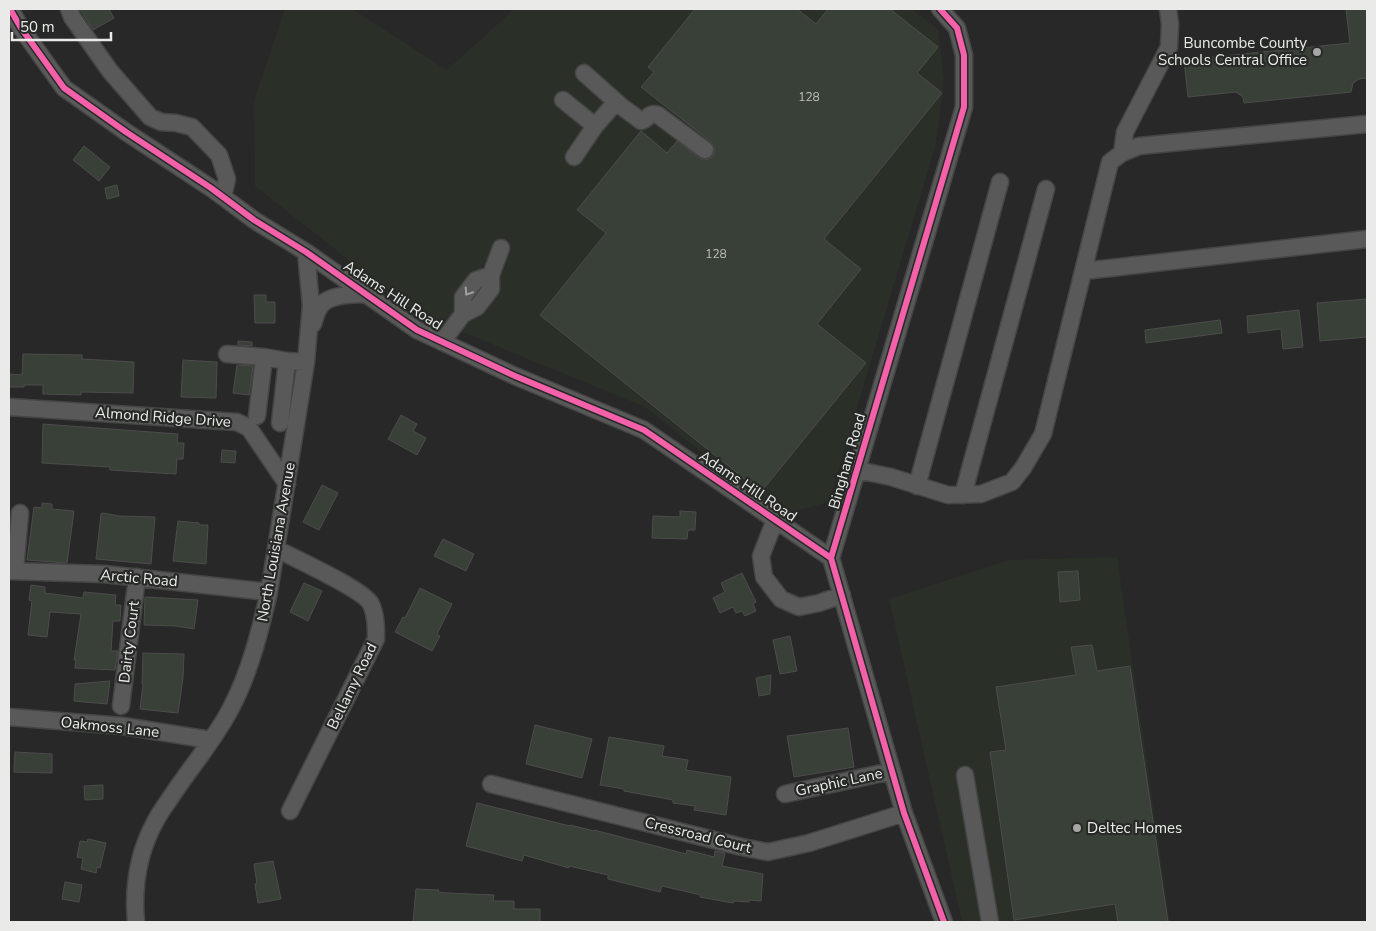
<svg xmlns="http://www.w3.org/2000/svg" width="1376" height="931" font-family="'Nunito Sans',sans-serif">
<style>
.built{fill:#2a2f28}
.building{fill:#394037;stroke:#4c4c4c}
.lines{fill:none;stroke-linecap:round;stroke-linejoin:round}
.minor-casing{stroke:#444544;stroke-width:19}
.minor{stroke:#585958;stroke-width:16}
.cycleway-casing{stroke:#272927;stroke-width:9}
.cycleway{stroke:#f560ab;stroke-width:6}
.oneway{stroke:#a1a2a0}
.poi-dot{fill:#a6a7a5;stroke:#272927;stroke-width:2}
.labels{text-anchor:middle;stroke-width:4.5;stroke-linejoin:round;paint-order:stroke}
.number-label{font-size:12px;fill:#bec0bc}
.poi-label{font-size:15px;fill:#eaebe9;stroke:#272927;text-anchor:end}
.street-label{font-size:15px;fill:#eaebe9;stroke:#272927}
</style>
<rect width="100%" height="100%" fill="#282828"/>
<path class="built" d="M285,9H352L447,70L513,10L516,9H911L938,29L944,79L936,144L829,502L792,512L755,495L645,407L416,313L255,186L254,100Z
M1117,557L1170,922H962L889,599L1009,560Z"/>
<path class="building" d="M80,9H109L114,18L93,30Z
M695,9H797L816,24L828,9H890L938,47L917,73L942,93L824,239L861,269L817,324L866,363L761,492L540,315L606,233L577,210L641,131L667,153L677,141L699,158L703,160L709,159L713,156L715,151L714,147L711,142L641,87L654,72L648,67Z
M1346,9H1367V78L1359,79L1353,83L1351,92L1244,103L1243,97L1236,92L1188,97L1184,60L1350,43Z
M84,146L110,167L99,181L73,160Z
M117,185L119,196L107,199L105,188Z
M254,295H266V302H275V323H255Z
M1367,299V337L1320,341L1317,303Z
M1299,310L1303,347L1283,349L1281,329L1248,333L1247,316Z
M1220,320L1222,333L1146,343L1145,330Z
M238,341L252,342V346L238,345Z
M23,354L82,355V359L134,362L133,393L81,392V395L43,394V385H24V387H9L10,374L22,375Z
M183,360L217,362L216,398L181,397Z
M237,365L253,366L249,395L233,393Z
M401,415L417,424L413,431L426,438L417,455L388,439Z
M43,424L178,434L177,443H184L183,459H177L176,474L110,470V467L42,463Z
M222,450L236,451L235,463L221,462Z
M322,485L338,493L319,530L303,522Z
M42,503L52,504V509L74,511L67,563L27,560L34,507L42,508Z
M680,511L696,512L695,530H688L687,539L652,538L653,516L680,517Z
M103,513L119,516L155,517L151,564L96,559L101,514Z
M178,521L199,523V525H208L206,564L173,561Z
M443,539L474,554L466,571L434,556Z
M1078,571L1080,600L1060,602L1058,572Z
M742,573L756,602L753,604L756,611L745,616L742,611L736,613L733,607L720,613L713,598L725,592L721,583Z
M304,583L322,591L308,621L290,612Z
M31,585L45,587V593L83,598L84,592L116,595L115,605H121L120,621H113L111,651H118L115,670L75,668L76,660H74L81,614L50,612L47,637L28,635L32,601L29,600Z
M420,588L452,604L437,634L440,636L432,651L395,632L403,617L405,618Z
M145,597L198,600L194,629L176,626L144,625Z
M790,636L797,671L780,674L773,640Z
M1092,645L1097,671L1130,666L1168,922H1118L1115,904L1014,920L990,752L1006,750L996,687L1076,675L1071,647Z
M143,653L184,654L183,678L178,713L140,709L143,684H142Z
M771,675L770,694L759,696L756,678Z
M110,681L107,704L74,701L75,684Z
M535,725L592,739L582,778L526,764Z
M848,728L854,767L794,777L787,736Z
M609,737L664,746L662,756L688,760L686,770L731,777L726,815L694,810L695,806L673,803V800L624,791V789L600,785Z
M15,752L52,754V773L14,772Z
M103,785V799L85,800L84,786Z
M477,803L570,826V825L594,831V830L686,854L687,850L714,857L715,851L725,853L722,866L763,874L761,901L749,900V902L734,901L733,903L700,897L701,895L662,886L660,892L608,879V875L569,866V868L524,855L522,861L466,846Z
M88,839L106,843L100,868L97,867L96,873L81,869L83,858L77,857L80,841L87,842Z
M273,861L281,899L258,903L255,884H257L254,864Z
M65,882L82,885L79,902L62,899Z
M416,889L439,890L438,892L447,893L494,895L493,901H514V909H540V922H413Z"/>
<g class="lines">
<g class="minor-casing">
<path id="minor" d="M10,9L21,28L64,88L126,132L211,188L254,220L306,252L417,330L515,376L644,430L831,558
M69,9L72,17L110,71L150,117L161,122L176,123L192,127L219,155L227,179L223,197
M940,9L957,28L964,55V107L831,558L904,813L944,922
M584,73L621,106L641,121C648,120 649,111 658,115L705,150
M563,100L595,126L574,157
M595,126L616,102
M1122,153L1125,132L1169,47L1170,24L1168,9
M1084,271L1367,239
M491,275L501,248
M313,324C315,317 317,310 321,305C331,294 352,295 366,294
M442,342L463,314L477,307L491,289V275L476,280L463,297V314
M227,354L264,357
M9,407L237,422L249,428L287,484
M257,416L264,357L287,361L306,362
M280,423L287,361
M857,470L891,477L948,495L981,494L1012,482L1023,468L1043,434L1110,162L1122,153L1139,146L1367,124
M917,486L1000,182
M963,495L1046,189
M775,520L761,556L764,577L781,599L799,607L819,603L842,595
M277,549C295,559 363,589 371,604C376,615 376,627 376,639L290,811
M9,571L104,574L269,592
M15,571L20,513
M121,706L137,577
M9,717L123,726L211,740
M965,775L990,922
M491,784L742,847L768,852L809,843L904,813
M785,794L892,771
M136,922C133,888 138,853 155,822C159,814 164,807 169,800C189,769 214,741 231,708C250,672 260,631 269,592L306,362L311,305L306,252"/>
</g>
<use href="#minor" class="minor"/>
<g class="cycleway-casing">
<path id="cycleway" d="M10,9L21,28L64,88L126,132L211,188L254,220L306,252L417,330L515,376L644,430L831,558
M940,9L957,28L964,55V107L831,558L904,813L944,922"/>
</g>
<use href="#cycleway" class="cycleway"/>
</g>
<defs><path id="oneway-chevron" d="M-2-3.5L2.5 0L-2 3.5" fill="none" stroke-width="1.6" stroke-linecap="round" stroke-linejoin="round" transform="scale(1.25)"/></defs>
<use class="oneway" href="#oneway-chevron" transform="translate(468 292) rotate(123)"/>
<g class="poi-dot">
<circle cx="1317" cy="52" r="5"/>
<circle cx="1077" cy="828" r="5"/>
</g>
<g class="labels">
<g class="number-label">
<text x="809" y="101">128</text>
<text x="716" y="258">128</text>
</g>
<g class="poi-label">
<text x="1307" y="48">Buncombe County<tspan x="1307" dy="17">Schools Central Office</tspan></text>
<text x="1087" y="833" text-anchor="start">Deltec Homes</text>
</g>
<g class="street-label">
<text transform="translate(393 295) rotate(33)" y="5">Adams Hill Road</text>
<text transform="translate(163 417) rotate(4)" y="5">Almond Ridge Drive</text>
<text transform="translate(847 461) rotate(-74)" y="5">Bingham Road</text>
<text transform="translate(748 486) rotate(34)" y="5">Adams Hill Road</text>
<text transform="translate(276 542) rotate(-80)" y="5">North Louisiana Avenue</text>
<text transform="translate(139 578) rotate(5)" y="5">Arctic Road</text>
<text transform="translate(129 642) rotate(-83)" y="5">Dairty Court</text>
<text transform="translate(352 686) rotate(-64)" y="5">Bellamy Road</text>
<text transform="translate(110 727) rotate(6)" y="5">Oakmoss Lane</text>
<text transform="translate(839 782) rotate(-12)" y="5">Graphic Lane</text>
<text transform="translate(698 835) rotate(14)" y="5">Cressroad Court</text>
</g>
</g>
<rect width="1376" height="931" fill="none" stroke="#eaebe9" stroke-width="20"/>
<path d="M12 32v8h99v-8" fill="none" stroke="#eaebe9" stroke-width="2.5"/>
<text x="20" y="32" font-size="15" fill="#eaebe9" stroke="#272927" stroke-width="4" paint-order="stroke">50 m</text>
</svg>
